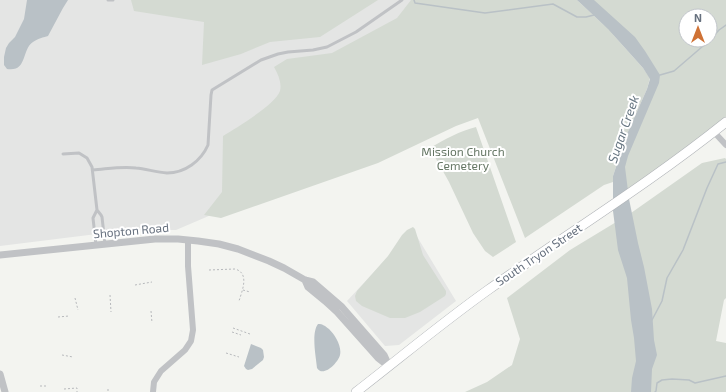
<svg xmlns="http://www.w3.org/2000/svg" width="726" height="392" font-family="'Exo 2',sans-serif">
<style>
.built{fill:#e4e5e4}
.green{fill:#d4dad2;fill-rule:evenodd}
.water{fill:#b9c1c6}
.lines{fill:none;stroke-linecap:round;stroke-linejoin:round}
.stream{stroke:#b9c1c6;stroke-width:1.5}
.primary-casing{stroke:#b1b4b8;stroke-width:10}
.path{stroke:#b7b9bc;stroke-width:1;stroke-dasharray:2 2;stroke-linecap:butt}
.service{stroke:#c0c2c5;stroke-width:3}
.minor{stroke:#c0c2c5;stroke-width:6}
.tertiary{stroke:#c0c2c5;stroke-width:7}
.primary{stroke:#fff;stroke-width:9}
.labels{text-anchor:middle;stroke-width:4;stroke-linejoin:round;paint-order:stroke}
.park-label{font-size:12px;fill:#657664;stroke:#fff}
.street-label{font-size:12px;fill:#66707e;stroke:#fff}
.water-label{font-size:13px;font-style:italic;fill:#677682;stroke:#fff}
</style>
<rect width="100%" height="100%" fill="#f3f4f0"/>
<path class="built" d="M0,0H580L515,85L176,230H145L113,232L0,246Z
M413,230L456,301L399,345L385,346L347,301Z"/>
<path class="green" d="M131,0H378L320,37L270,42L241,54L202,65L204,22L134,11Z
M411,0H577L608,29L643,68L650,78L647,89L627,134L613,176V182L604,185L525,238L478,118L456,126L378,163L221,218L204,215L222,192L223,136C236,128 275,105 280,91C282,83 278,74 274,67L287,59L332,53L397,18Z
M580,0H726V122L623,198L622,166L654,77ZM686,16H710V40H686Z
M476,127L516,242L493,257L485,251L473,233L449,182L430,148C445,139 460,131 476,127Z
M725,158L726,159V298L724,300L716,341L726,343V392H465L487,382L512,365L520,339L507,298L570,250L631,213L702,163Z
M413,227L415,229L423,255L446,291V294L445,296L420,312L405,318H390L362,306L356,301L355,296L357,291L388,256L402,235L407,230Z"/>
<path class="water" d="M27,0H68L63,8L48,36C44,37 37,39 33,42C21,50 28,72 7,69L4,65V57L6,48L9,43L15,37L24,19Z
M577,0H594L635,37L645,51L660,75L659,83L628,156L625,167L629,199L638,243L644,267L652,309L654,340L657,355L652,369L651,392H631L632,378L636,361L634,338L631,320L627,278L618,250L613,211V176L627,134L647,89L650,79L643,68L608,29Z
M318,324C323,324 325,326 329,329C335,335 342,346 340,355C338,363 323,378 317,368C316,357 311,333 318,324Z
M251,344L261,348L263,350L264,357L263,360L252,369L248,370L246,369L244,366Z"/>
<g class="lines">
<path class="stream" d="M414,0L415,3L485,13L553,4L577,17H586L594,15
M710,40L719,30L726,25
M660,75L674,71L710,40
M652,320L662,301L667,278L683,250L707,188L718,164L726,162
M655,392L656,391L657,383L662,380L672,379L689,380L695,383L726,376"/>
<g class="primary-casing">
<path id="primary" d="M356,392C400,358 443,322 488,290C567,234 650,183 726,122"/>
</g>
<path class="path" d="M209,270L235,269C250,273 242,291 239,301
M135,285L152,282
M243,290L250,292
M110,295L111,312
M75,298L78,310
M151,311L152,323
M58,317L69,316
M233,328L250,334
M232,332L241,335
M226,353L239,357
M62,355L73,357
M40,386H48
M64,389L77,388V392
M108,389V392"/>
<path class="service" d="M108,0H113
M63,154L79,153L87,158L92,167L97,210L93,218L96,245
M93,170C107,169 122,166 136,168C146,169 156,172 167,173C185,173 201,161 208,145L211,95L212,90L261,60L278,54L288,52L313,50L327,47L356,32L402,0
M97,210L101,215L102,217L105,244"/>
<path class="minor" d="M714,132L726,145
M153,392L154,382L161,371L185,350L191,341L193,330L188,266V240"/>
<path class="tertiary" d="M0,255L155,239H178L198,241L219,244L238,249L269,261L284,268L305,280L313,282L342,307L384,355L389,366
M305,280L308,287L325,301L337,312L378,358L387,365
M0,374L5,392"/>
<use href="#primary" class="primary"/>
</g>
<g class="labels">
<g class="park-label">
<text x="463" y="156">Mission Church<tspan x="463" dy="14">Cemetery</tspan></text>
</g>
<g class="street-label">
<text transform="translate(131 231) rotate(-5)" y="4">Shopton Road</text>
<text transform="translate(539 255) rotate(-34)" y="4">South Tryon Street</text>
</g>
<g class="water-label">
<text transform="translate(623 129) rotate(-71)" y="5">Sugar Creek</text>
</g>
</g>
<g transform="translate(698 28)"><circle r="19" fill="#ffffff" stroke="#c2c6cb"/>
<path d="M0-3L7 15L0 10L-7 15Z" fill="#cf7235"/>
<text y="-6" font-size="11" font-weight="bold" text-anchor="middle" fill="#66707e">N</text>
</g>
</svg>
